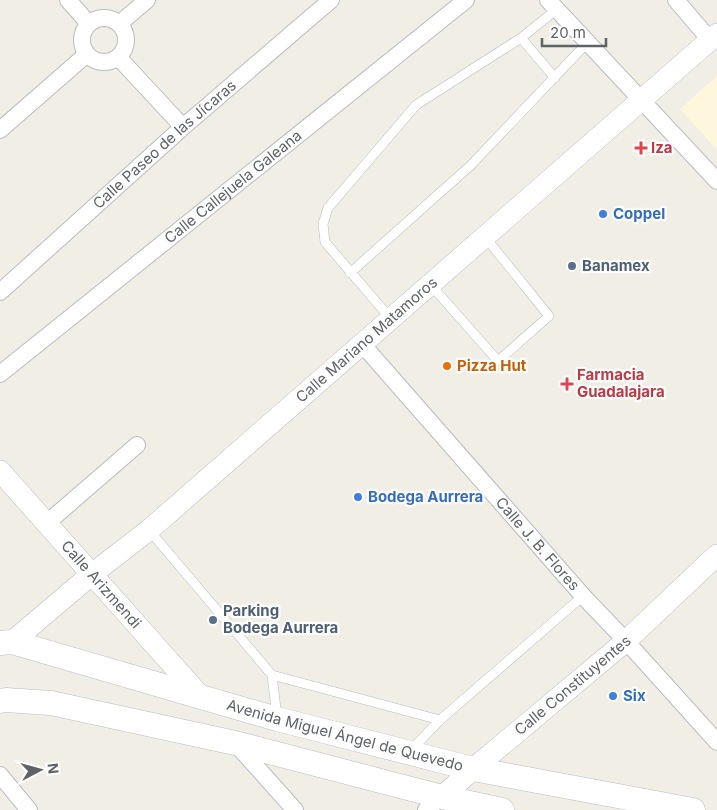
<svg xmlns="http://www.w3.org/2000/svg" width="717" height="810" font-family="Inter,sans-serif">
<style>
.commercial{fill:#fff6de}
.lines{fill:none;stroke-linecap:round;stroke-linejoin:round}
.service-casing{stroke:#b9bcc1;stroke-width:10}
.minor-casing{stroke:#b9bcc1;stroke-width:18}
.tertiary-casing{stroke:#b9bcc1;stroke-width:22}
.secondary-casing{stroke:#babdc3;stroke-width:25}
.service{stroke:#fff;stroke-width:9}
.minor{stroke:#fff;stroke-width:16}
.tertiary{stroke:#fff;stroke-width:21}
.secondary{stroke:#fff;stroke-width:24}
.health-dot{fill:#e0444e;stroke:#fff;stroke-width:2}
.shop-dot{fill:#3f7fe0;stroke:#fff;stroke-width:2}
.service-dot{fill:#5c6f8a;stroke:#fff;stroke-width:2}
.food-dot{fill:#e8710a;stroke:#fff;stroke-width:2}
.labels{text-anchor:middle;stroke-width:4.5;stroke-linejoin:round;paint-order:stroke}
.street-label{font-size:15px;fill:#5e6368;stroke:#fff}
.health-label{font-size:15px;font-weight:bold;fill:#be3a42;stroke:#fff;text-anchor:start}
.shop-label{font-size:15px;font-weight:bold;fill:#366cbe;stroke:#fff;text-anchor:start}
.service-label{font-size:15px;font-weight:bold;fill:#4e5e75;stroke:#fff;text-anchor:start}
.food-label{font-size:15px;font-weight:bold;fill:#c56008;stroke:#fff;text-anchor:start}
</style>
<rect width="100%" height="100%" fill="#f1eee6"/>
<path class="commercial" d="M717,76V150L680,109Z"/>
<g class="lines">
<g class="service-casing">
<path id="service" d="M521,38L555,78
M350,273L471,165L588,42
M430,284L498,361L549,316L485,237
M390,318L325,242L323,224L328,208L416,105L521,38L557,9
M149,530L272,675L277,717
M272,675L440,720L583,596
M410,751L440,720"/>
</g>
<g class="minor-casing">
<g id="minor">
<path d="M68,0L89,24"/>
<path d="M548,0L717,181"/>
<path d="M676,0L710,40"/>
<circle cx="104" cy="40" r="22"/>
<path d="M119,24L147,0"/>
<path d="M118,57L183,127"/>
<path d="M0,130L87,54"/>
<path id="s1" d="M0,292L183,127L331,0"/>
<path id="s2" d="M362,344L583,596L626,641L717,742"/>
<path id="s3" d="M0,374L466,0"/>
<path d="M47,523L137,445"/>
<path d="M235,743L295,810"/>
<path d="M0,775L29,810"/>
<path d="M426,810L442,797"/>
</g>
</g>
<g class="tertiary-casing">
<g id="tertiary">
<path id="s4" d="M0,471L202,698"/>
<path id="s5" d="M12,642L92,574L149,530L717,34"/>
<path id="s6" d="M442,797L473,769L626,641L717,555"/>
</g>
</g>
<g class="secondary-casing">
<g id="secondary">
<path id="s7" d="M0,643L12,642L277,719L473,769L693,810"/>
<path d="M0,701L6,700L51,703L235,743L442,797L502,810"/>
</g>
</g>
<use href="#service" class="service"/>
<use href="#minor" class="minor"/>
<use href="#tertiary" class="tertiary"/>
<use href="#secondary" class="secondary"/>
</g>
<g class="health-dot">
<path d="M638.5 140.5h5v5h5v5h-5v5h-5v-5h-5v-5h5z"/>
<path d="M564.5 376.5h5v5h5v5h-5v5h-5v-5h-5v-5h5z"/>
</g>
<g class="shop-dot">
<circle cx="603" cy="214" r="5"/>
<circle cx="358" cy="497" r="5"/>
<circle cx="613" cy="696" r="5"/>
</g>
<g class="service-dot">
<circle cx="572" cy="266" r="5"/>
<circle cx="213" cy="620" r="5"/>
</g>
<circle class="food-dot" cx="447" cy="366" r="5"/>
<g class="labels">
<g class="street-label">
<text dy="5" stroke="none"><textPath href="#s1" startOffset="221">Calle Paseo de las Jícaras</textPath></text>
<text dy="5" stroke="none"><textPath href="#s3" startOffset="299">Calle Callejuela Galeana</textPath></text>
<text dy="5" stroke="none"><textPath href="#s5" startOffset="466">Calle Mariano Matamoros</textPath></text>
<text dy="5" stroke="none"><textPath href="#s2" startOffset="266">Calle J. B. Flores</textPath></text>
<text dy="5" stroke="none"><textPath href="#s4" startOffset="152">Calle Arizmendi</textPath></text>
<text dy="5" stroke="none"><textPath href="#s6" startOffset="172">Calle Constituyentes</textPath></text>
<text dy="5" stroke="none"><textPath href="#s7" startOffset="358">Avenida Miguel Ángel de Quevedo</textPath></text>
</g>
<g class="health-label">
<text x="651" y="153">Iza</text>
<text x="577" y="380">Farmacia<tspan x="577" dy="17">Guadalajara</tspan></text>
</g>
<g class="shop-label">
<text x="613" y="219">Coppel</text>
<text x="368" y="502">Bodega Aurrera</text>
<text x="623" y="701">Six</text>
</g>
<g class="service-label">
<text x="582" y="271">Banamex</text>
<text x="223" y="616">Parking<tspan x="223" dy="17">Bodega Aurrera</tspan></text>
</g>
<g class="food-label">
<text x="457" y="371">Pizza Hut</text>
</g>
</g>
<g transform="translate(40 770) rotate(84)" stroke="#ffffff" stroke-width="4" paint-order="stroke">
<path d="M0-4L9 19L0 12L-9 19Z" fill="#5e6368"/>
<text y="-8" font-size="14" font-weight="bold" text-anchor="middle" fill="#5e6368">N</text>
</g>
<path d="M542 38v8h64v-8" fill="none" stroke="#5e6368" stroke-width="2.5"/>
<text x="550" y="38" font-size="15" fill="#5e6368" stroke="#ffffff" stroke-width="4" paint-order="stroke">20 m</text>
</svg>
